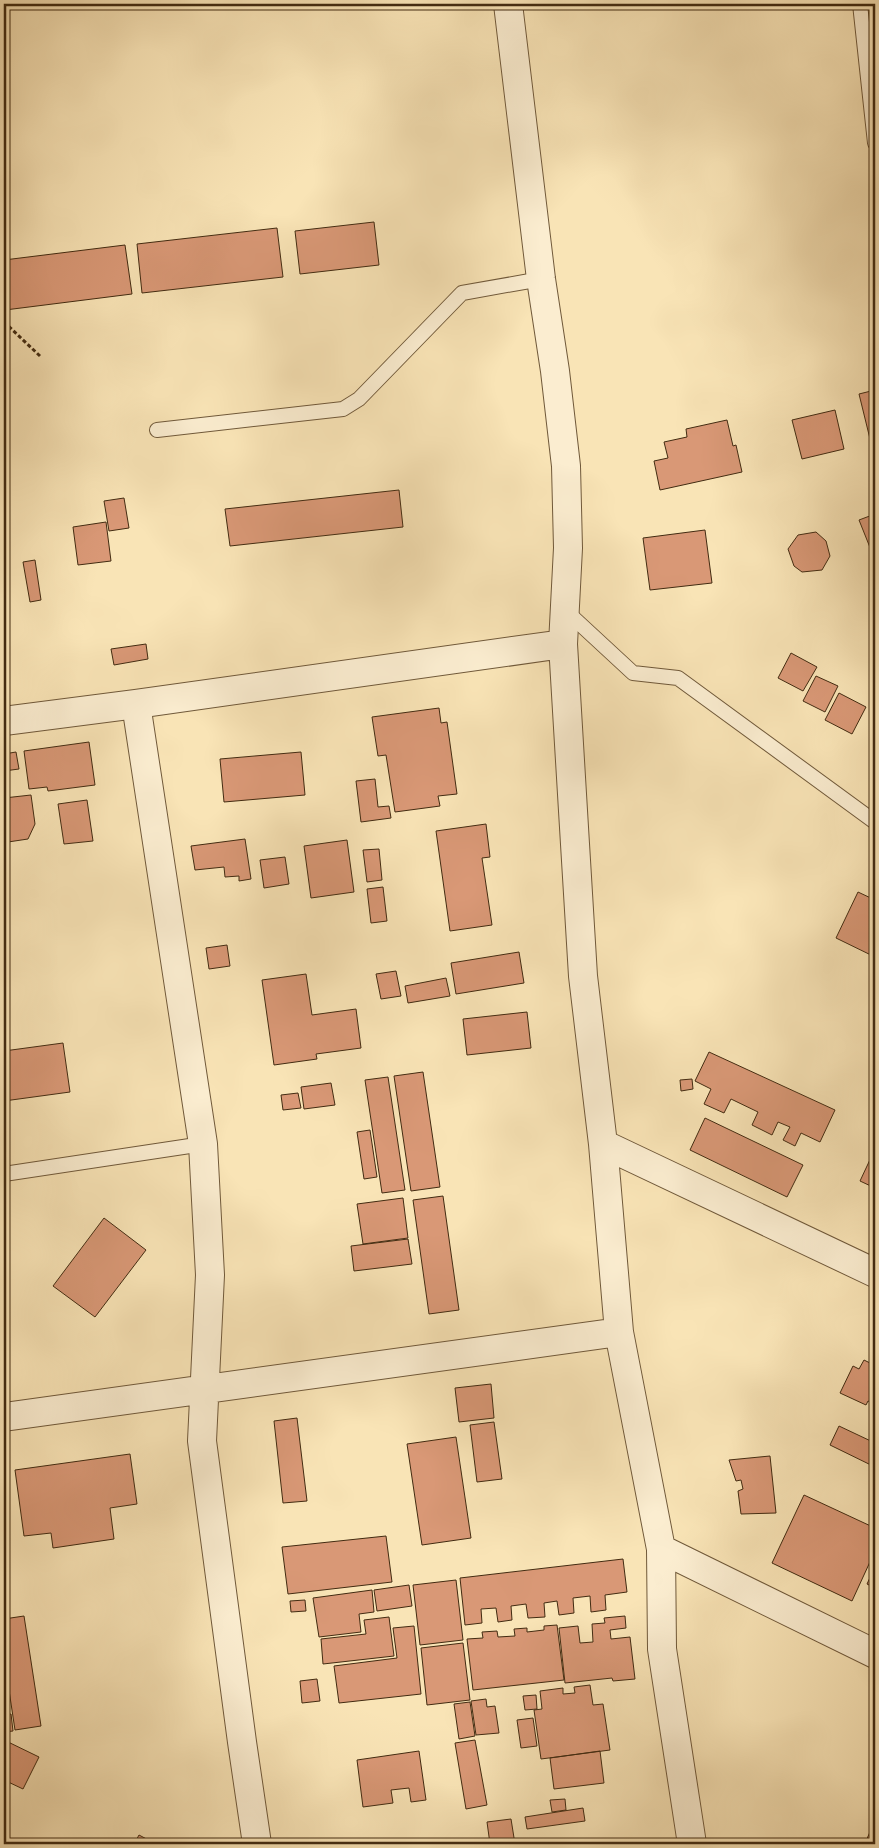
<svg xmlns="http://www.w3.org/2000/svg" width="879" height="1848" font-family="'IM FELL English',serif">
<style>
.building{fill:#d99876;stroke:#422b11}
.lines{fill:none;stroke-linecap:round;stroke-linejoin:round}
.service-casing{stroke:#70593a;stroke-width:16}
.minor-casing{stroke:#70593a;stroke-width:30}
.path{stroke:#422b11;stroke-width:3;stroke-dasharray:4 2.5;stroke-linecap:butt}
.service{stroke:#fbedd0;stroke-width:14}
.minor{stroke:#fbedd0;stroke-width:28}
</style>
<rect width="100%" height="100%" fill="#f9e4b6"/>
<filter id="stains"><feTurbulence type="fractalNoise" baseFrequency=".004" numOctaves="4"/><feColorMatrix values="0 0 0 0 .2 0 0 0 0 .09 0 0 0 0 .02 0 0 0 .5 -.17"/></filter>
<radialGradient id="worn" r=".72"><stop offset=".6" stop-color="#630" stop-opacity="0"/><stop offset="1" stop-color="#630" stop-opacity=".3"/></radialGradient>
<path class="building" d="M374,222L379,265L300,274L295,231Z
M277,228L283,277L142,293L137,244Z
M125,245L132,294L5,310L4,260Z
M875,390V442L871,443L859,394Z
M835,410L844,449L802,459L792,420Z
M727,420L733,446L736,445L742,472L660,490L654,461L668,458L664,442L687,437L686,429Z
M399,490L403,527L230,546L225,509Z
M124,498L129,528L109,531L104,501Z
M875,514V549L871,550L859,520Z
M106,522L111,561L78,565L73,527Z
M705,530L712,583L650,590L643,538Z
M816,532L826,541L830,556L822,570L802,572L794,566L788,549L798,535Z
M35,560L41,600L30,602L23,562Z
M146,644L148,659L114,665L111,649Z
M791,653L817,667L803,691L778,678Z
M816,676L838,686L825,712L803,701Z
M839,693L866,707L852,734L825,720Z
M439,708L441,723L447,722L457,794L438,796L440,806L395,812L386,755L378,756L372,717Z
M89,742L95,785L48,791L47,787L29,789L24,751Z
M16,752L19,769L4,771V754Z
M301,752L305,795L224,802L220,759Z
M375,779L378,807L389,806L391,818L361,822L356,781Z
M31,795L35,824L28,839L8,842L9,849H4V798Z
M87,800L93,841L64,844L58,804Z
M486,824L490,857L482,858L492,925L450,931L436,831Z
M245,839L251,879L239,881V876L225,877L224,867L195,870L191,846Z
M347,840L354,892L311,898L304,846Z
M379,849L382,880L367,882L363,850Z
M285,857L289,884L264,888L260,860Z
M383,887L387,921L371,923L367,889Z
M858,892L875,900V957L836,938Z
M227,945L230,966L209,969L206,948Z
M519,952L524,983L456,994L451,963Z
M396,971L401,996L381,999L376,974Z
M306,974L312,1015L356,1009L361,1048L316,1054L317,1059L274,1065L262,980Z
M446,978L450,996L408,1003L405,986Z
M527,1012L531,1048L467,1055L463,1019Z
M63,1043L70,1092L4,1101V1051Z
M709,1052L835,1110L820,1142L801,1133L795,1146L783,1140L790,1127L778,1122L772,1135L752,1125L758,1112L731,1099L724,1113L704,1104L711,1089L695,1081Z
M423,1072L440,1187L411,1191L394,1076Z
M388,1077L405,1190L382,1193L365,1080Z
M692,1079L693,1089L681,1091L680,1080Z
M331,1083L335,1105L304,1109L301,1087Z
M298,1093L301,1108L283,1110L281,1095Z
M705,1118L803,1165L787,1197L690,1150Z
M370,1130L377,1177L364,1179L357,1132Z
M875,1149V1188L860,1181Z
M443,1196L459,1310L429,1314L413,1200Z
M403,1198L408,1238L363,1244L357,1204Z
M104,1218L146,1250L95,1317L53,1286Z
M408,1239L412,1264L354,1271L351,1246Z
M875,1358V1393L872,1392L870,1396L875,1398V1404L868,1401L866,1405L840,1393L853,1366L859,1369L864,1360L872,1364Z
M491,1384L494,1418L459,1422L455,1388Z
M297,1418L307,1501L283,1503L274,1421Z
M494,1422L502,1479L477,1482L470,1425Z
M839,1426L875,1443V1467L830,1445Z
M456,1437L471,1538L422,1545L407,1444Z
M130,1454L137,1504L110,1508L114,1539L53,1548L51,1533L24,1536L15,1470Z
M770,1456L776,1513L741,1514L738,1491L743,1489L741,1480L736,1481L729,1460Z
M804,1495L875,1528V1551L852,1601L772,1563Z
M386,1536L392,1582L288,1594L282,1547Z
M623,1559L627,1592L605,1595L606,1610L591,1612L590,1596L573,1598L574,1613L559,1615L557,1601L544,1603L545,1617L528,1618L526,1604L511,1606L512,1620L498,1622L496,1608L481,1609L482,1623L465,1625L460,1578Z
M875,1567V1588L867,1584Z
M456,1580L463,1640L420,1645L413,1585Z
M409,1585L412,1606L377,1611L374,1590Z
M372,1590L374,1612L359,1614L361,1632L319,1637L313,1598Z
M305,1600L306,1611L291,1612L290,1601Z
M24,1616L41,1726L15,1730L4,1657V1619Z
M625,1616L626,1628L610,1630L611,1639L630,1637L635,1679L613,1681L612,1678L565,1683L559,1628L578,1626L580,1643L593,1642L592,1624L605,1623L604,1618Z
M389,1617L394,1656L323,1664L321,1639L366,1634L364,1620Z
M557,1625L564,1680L473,1690L467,1639L483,1638L482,1632L497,1631L498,1637L515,1636L514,1629L527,1628V1632L544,1630V1626Z
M414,1626L421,1694L339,1703L334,1666L397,1658L393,1628Z
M463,1643L470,1700L427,1705L421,1648Z
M317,1679L320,1701L302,1703L300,1681Z
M590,1685L593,1705L603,1704L610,1750L541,1759L534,1710L542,1709L540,1691L563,1688V1694L575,1693L574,1687Z
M536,1695L537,1709L525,1710L523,1696Z
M486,1699L487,1707L495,1706L499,1733L476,1735L471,1701Z
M470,1702L475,1736L459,1739L454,1704Z
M11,1714L13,1731L4,1732V1715Z
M533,1718L537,1746L521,1748L517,1720Z
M4,1740L39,1757L23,1789L4,1780Z
M475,1740L487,1805L466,1809L455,1743Z
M419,1751L426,1800L411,1802L409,1788L391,1790L393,1803L363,1807L357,1760Z
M600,1751L604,1783L554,1789L550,1758Z
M565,1799L566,1810L552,1812L550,1800Z
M583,1808L585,1821L527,1829L525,1817Z
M511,1819L515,1844H490L487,1822Z
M875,1821V1844H867L865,1843Z
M139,1835L156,1844H134Z"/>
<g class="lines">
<g class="service-casing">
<path id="service" d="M860,4L875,143
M157,430L343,409L359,399L462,293L541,279
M566,611L633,673L678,678L875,822
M4,1174L203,1144"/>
</g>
<g class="minor-casing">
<path id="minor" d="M508,4L541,279L555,371L566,466L568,548L563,644L575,844L583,976L603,1144L619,1332L661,1549L662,1649L692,1844
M136,704L203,1144L210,1275L202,1441L242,1742L257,1844
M4,721L136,704L563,644
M603,1144L875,1273
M4,1417L619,1332
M661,1549L875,1654"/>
</g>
<path class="path" d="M4,322L40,356"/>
<use href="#service" class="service"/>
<use href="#minor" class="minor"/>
</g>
<rect width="879" height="1848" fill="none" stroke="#f9e4b6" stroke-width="20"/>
<rect x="5" y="5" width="869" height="1838" fill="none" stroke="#422b11" stroke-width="2.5"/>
<rect x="10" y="10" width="859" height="1828" fill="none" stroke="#422b11"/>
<rect width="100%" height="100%" filter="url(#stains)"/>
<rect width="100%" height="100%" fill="url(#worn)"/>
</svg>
